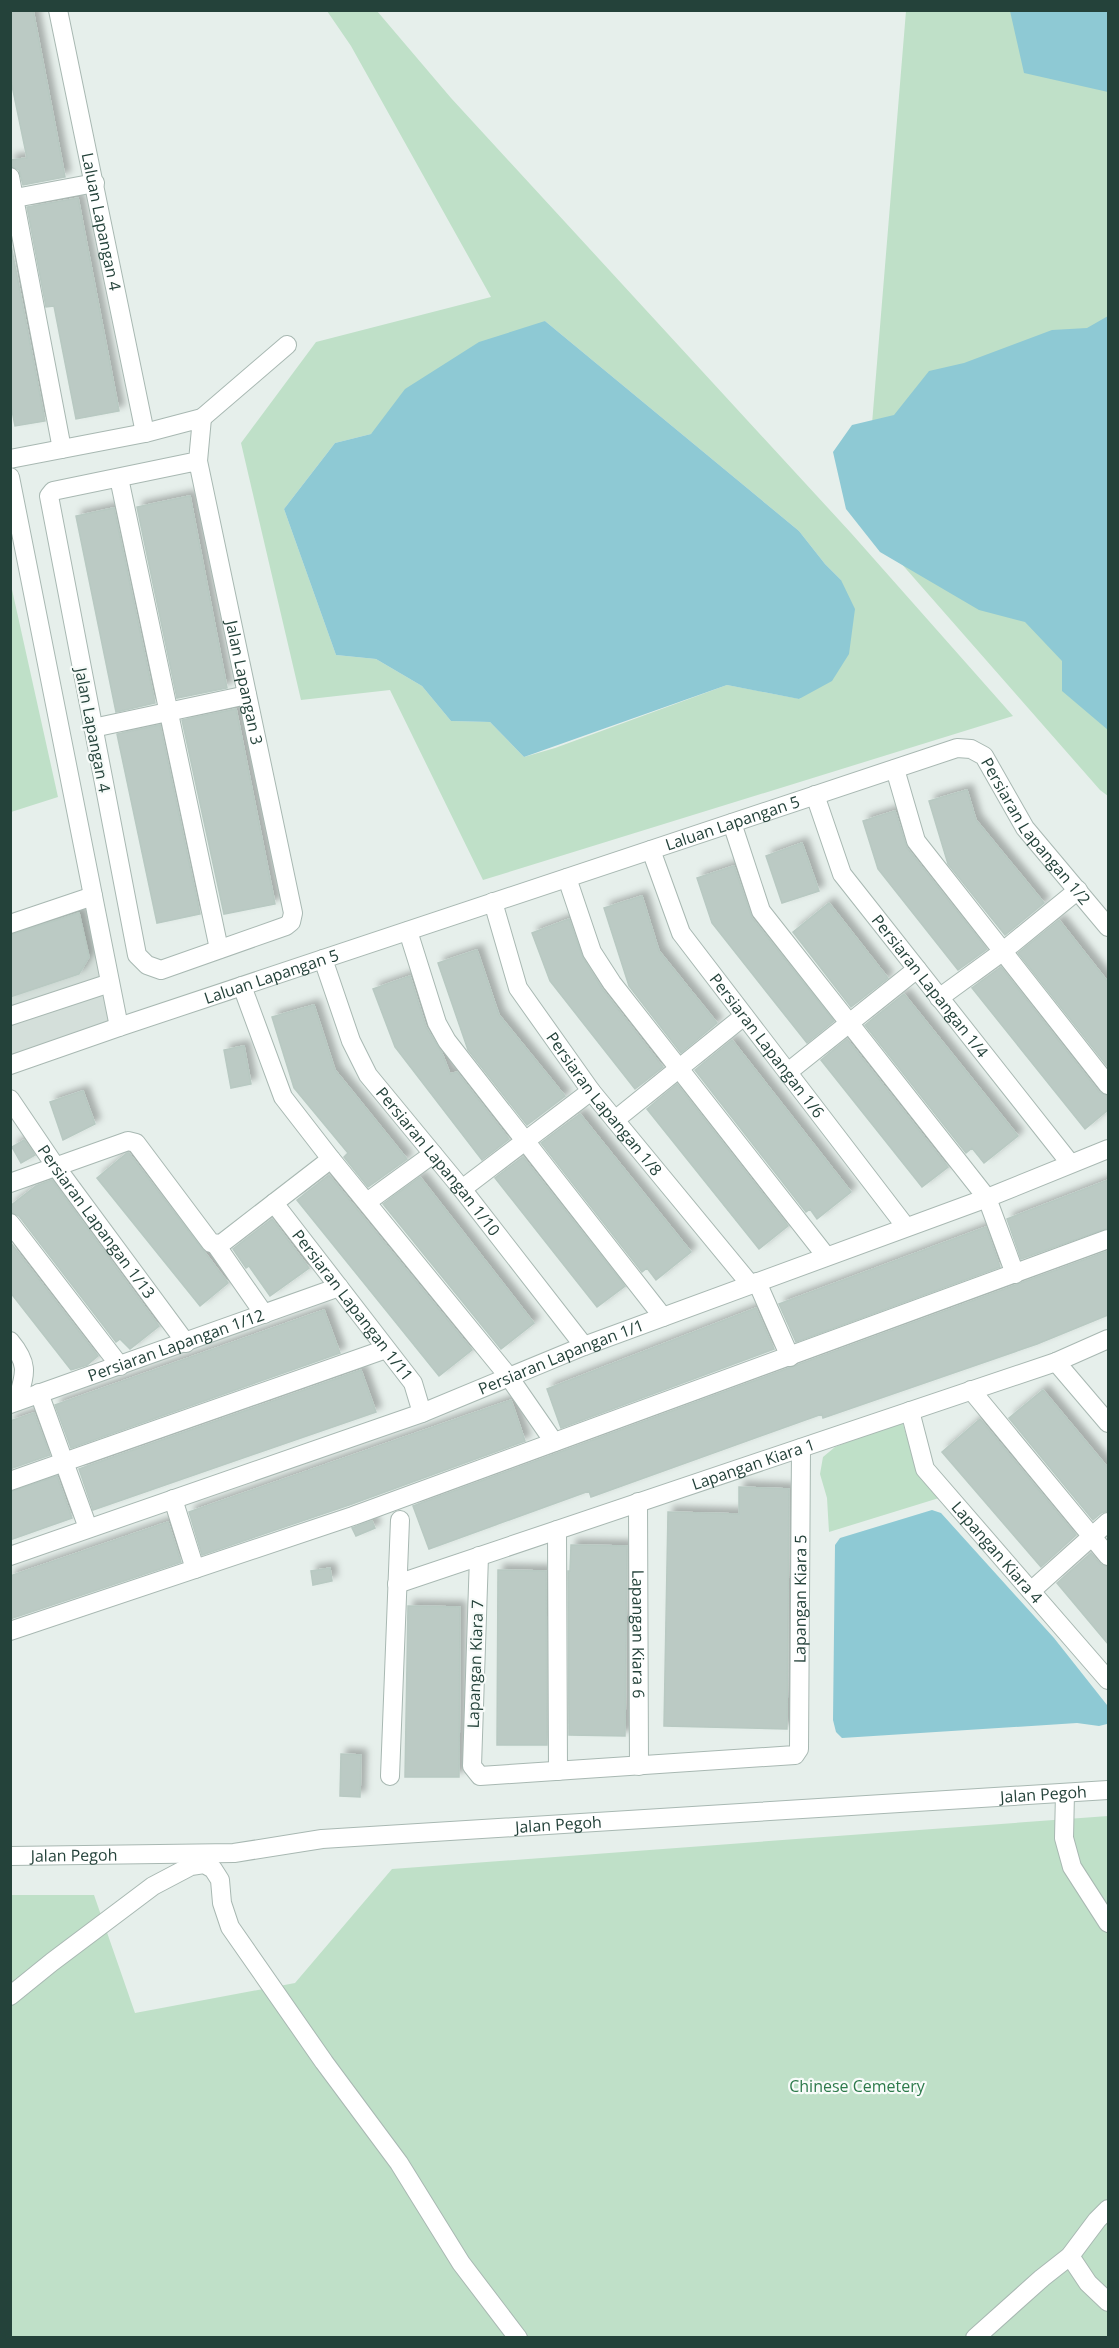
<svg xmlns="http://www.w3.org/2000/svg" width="1119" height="2348" font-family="'Open Sans',sans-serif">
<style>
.built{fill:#d4dfda}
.green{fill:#bfe0c8;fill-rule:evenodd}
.water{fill:#8ec9d4}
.building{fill:#bbcac4;stroke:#b8c9c2;stroke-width:1.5;filter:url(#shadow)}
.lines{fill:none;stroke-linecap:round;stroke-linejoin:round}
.minor-casing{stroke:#a8b8b2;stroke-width:20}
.minor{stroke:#fff;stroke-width:18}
.labels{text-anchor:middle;stroke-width:4.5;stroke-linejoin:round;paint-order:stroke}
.street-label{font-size:16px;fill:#24423a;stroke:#f7fbf9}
.park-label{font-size:16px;fill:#2d7a4b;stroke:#f7fbf9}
</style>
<defs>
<filter id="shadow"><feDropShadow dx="5.5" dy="-5.5" stdDeviation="3" flood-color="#0004"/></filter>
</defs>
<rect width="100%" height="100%" fill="#e6efeb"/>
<path class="built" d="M88,897L118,1025L11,1063V923Z"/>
<path class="green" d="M327,11H377L451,98L851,533L1013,716L483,880L390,690L301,700L241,443L316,342L491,297L351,46ZM545,321L799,531L825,564L841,580L800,699L727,685L555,748L524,757L490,722L451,721L422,686L376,659L336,655L284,509L335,443L371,434Z
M906,11H1108V796L1100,790L864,521Z
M11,585L58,797L11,812H10Z
M902,1421L917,1471L939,1498L829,1532L827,1498L820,1474L823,1457L835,1447Z
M1108,1816V2337L11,2338V1895H94L135,2013L295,1983L392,1869Z"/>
<path class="water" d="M1010,11H1108V92L1024,73Z
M1108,316V730L1062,691V661L1025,622L979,610L880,552L846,509L833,452L852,425L894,415L929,371L964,363L1052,330L1087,328Z
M545,321L799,531L825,564L841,580L855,609L849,654L832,681L799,699L727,685L524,757L490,722L451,721L422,686L376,659L336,655L284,509L335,443L371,434L405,389L479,342Z
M932,1510L941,1513L1054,1638L1107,1705L1108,1718L1107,1724L1099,1726L1077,1723L842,1738L836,1732L833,1720L835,1545L840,1538Z"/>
<path class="building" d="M10,10H33L65,177L23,185L19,170L10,166V160L27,158L10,76Z
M78,198L119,411L76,419L54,306L46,307L27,207Z
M10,240L45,421L15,426L10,400Z
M190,496L227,688L177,698L137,507Z
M114,508L155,703L116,712L76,516Z
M236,709L275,904L224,914L182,720Z
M160,725L200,914L157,923L117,734Z
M967,790L976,820L1044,903L1005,935L948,864L929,801Z
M895,811L907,848L987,949L958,970L878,869L863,821Z
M802,843L819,891L782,903L766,856Z
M734,866L752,918L834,1021L807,1043L712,923L697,878Z
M642,896L659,951L717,1023L681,1053L629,986L604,908Z
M829,903L888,978L851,1007L793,932Z
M79,913L89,957L79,974L10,997V935Z
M569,919L583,958L603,990L663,1067L635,1089L550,981L532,933Z
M1059,920L1108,982V1067L1018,953Z
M477,950L499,1015L565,1096L527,1125L468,1050L438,963Z
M1001,967L1099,1092L1108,1096V1110L1085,1129L972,988Z
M410,976L426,1027L442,1053L450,1074L457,1072L509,1139L482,1160L395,1047L373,989Z
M904,994L1018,1136L984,1163L972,1148L966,1153L865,1025Z
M314,1005L335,1070L407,1159L368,1187L344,1157L348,1153L294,1088L272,1017Z
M847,1039L948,1167L922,1187L821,1060Z
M732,1040L851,1192L817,1219L810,1209L806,1212L695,1070Z
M244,1046L251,1084L231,1088L224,1050Z
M677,1084L788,1226L759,1249L647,1109Z
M83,1091L95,1124L63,1140L50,1102Z
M580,1114L691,1252L656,1280L647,1268L642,1272L541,1143Z
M24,1140L35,1155L21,1163L12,1147Z
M127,1153H129L228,1283L200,1306L97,1178Z
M523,1157L625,1286L597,1307L495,1178Z
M329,1175L472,1350L439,1376L297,1200Z
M420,1177L534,1323L501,1349L383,1204Z
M52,1180L159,1326L130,1349L120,1339L116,1342L19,1216L10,1212V1206L36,1186Z
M1108,1180V1228L1021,1259L1007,1219Z
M272,1219L309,1268L270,1296L249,1266L246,1268L233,1249Z
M986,1227L1000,1267L796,1342L779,1304Z
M10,1242L98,1356L87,1365L71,1370L10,1292Z
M1108,1251V1315L1037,1344L823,1418L822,1414L591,1497L589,1491L429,1549L413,1506Z
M756,1308L774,1349L561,1428L547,1389Z
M324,1310L340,1353L71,1448L55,1405Z
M361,1370L376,1412L93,1510L79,1469Z
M1043,1390L1108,1468V1511L1101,1513L1093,1520L1009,1418Z
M511,1400L525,1441L349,1505L202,1555L189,1512Z
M34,1413L50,1455L10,1469V1421Z
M980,1419L1076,1535L1041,1567L942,1452Z
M57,1476L72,1518L10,1540V1492Z
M739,1487L789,1489L787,1729L664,1726L668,1512L739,1514Z
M372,1521L375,1528L356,1536L352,1528Z
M168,1522L181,1562L10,1619V1576Z
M571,1545L627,1546L625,1736L569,1735L568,1571H570Z
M1091,1553L1100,1564L1108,1567V1644L1057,1583Z
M330,1568L332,1581L313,1585L311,1571Z
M498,1570L546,1571L547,1745H497Z
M408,1606L460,1607L459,1777H405Z
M341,1754L361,1755L360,1797L340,1796Z"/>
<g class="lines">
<g class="minor-casing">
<g id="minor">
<path id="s1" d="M58,10L145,433"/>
<path d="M10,177L62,449"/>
<path d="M10,199L95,183"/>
<path d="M202,418L287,345"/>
<path id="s2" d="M10,459L145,433L202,418L198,461L293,913L291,922L286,926L161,970L147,965L137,955L49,496L53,491L198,461"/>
<path d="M10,477L119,1027"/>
<path d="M119,478L219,949"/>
<path d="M93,728L247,695"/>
<path d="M895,769L916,841L1108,1085"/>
<path id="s3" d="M815,795L842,874L1070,1163"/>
<path d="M732,823L761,911L987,1198L1015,1274"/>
<path id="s4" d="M651,850L681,933L906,1227"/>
<path d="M567,878L592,952L612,983L826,1256"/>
<path id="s5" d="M493,902L518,988L591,1091L750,1284"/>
<path d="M10,924L93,896"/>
<path d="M408,931L437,1023L447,1041L663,1317"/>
<path id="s6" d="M323,959L351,1041L368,1075L462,1189L584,1346"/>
<path d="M242,986L283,1097L331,1159L509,1377L554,1442"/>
<path d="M939,998L1002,952L1078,890"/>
<path d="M10,1016L110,983"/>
<path id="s7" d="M10,1065L119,1027L957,748L971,749L984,756L1025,828L1108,927"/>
<path d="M788,1072L917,969"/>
<path id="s8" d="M10,1099L56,1167L186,1343"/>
<path d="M615,1120L744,1016"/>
<path d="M10,1183L128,1141L136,1143L211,1243L221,1244L331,1159"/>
<path d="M462,1189L591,1091"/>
<path d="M367,1202L433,1154"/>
<path id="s9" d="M274,1203L413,1383L422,1413"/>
<path d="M10,1223L120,1366"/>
<path d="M216,1245L264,1314"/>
<path d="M757,1282L790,1357"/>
<path d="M10,1341C30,1365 25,1374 17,1401"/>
<path d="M1056,1362L1108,1423"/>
<path d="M971,1390L1108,1556"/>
<path d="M39,1393L88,1528"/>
<path id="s10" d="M10,1404L339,1287"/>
<path id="s11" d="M910,1411L925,1469L1108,1680"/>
<path d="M10,1481L386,1349"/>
<path d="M173,1499L195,1569"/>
<path id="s12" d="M638,1502L639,1766"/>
<path d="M557,1530L558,1771"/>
<path id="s13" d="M10,1556L422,1413L584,1346L987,1198L1108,1149"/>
<path id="s14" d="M479,1556L472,1766L480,1776L795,1755L799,1749L801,1448"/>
<path id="s15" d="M397,1584L1056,1362L1108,1339"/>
<path d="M1031,1591L1108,1522"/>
<path d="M10,1631L353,1516L1108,1239"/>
<path d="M390,1776L400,1520"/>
<path d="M1065,1793L1064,1838L1072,1867L1108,1923"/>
<path id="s16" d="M10,1856L234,1853L322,1839L1108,1790"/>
<path d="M10,1996L52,1962L153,1886L191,1866L204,1864L213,1869L220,1880L222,1903L230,1927L324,2062L399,2163L461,2263L518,2338"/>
<path d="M1070,2256L1088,2283L1108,2302"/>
<path d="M975,2338L1042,2278L1070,2256L1097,2220L1108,2209"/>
</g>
</g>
<use href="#minor" class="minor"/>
</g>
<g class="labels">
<g class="street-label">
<text dy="6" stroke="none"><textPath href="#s1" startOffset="216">Laluan Lapangan 4</textPath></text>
<text dy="6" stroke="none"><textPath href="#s2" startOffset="466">Jalan Lapangan 3</textPath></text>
<text transform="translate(93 730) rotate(79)" y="6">Jalan Lapangan 4</text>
<text dy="6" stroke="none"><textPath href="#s7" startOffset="762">Laluan Lapangan 5</textPath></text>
<text dy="6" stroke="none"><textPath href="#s7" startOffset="1119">Persiaran Lapangan 1/2</textPath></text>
<text dy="6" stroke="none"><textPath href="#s7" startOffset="276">Laluan Lapangan 5</textPath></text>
<text dy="6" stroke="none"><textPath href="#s3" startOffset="226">Persiaran Lapangan 1/4</textPath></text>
<text dy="6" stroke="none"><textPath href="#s4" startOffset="230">Persiaran Lapangan 1/6</textPath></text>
<text dy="6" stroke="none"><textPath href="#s5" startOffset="234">Persiaran Lapangan 1/8</textPath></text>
<text dy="6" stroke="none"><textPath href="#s6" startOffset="236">Persiaran Lapangan 1/10</textPath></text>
<text dy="6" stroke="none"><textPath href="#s8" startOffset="150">Persiaran Lapangan 1/13</textPath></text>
<text dy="6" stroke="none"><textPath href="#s9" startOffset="129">Persiaran Lapangan 1/11</textPath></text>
<text dy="6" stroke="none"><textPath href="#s10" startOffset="176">Persiaran Lapangan 1/12</textPath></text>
<text dy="6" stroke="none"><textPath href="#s13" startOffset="586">Persiaran Lapangan 1/1</textPath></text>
<text dy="6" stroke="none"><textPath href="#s15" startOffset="376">Lapangan Kiara 1</textPath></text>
<text dy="6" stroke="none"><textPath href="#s11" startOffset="170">Lapangan Kiara 4</textPath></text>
<text dy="6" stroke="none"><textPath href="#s14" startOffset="696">Lapangan Kiara 5</textPath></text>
<text dy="6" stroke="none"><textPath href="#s12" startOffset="132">Lapangan Kiara 6</textPath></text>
<text transform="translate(475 1664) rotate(-88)" y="6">Lapangan Kiara 7</text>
<text dy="6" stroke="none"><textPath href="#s16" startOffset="1036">Jalan Pegoh</textPath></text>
<text dy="6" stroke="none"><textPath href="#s16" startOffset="550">Jalan Pegoh</textPath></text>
<text dy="6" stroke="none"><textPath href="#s16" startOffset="64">Jalan Pegoh</textPath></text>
</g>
<g class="park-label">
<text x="857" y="2092">Chinese Cemetery</text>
</g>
</g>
<rect width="1119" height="2348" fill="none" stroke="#24423a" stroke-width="24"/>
</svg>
